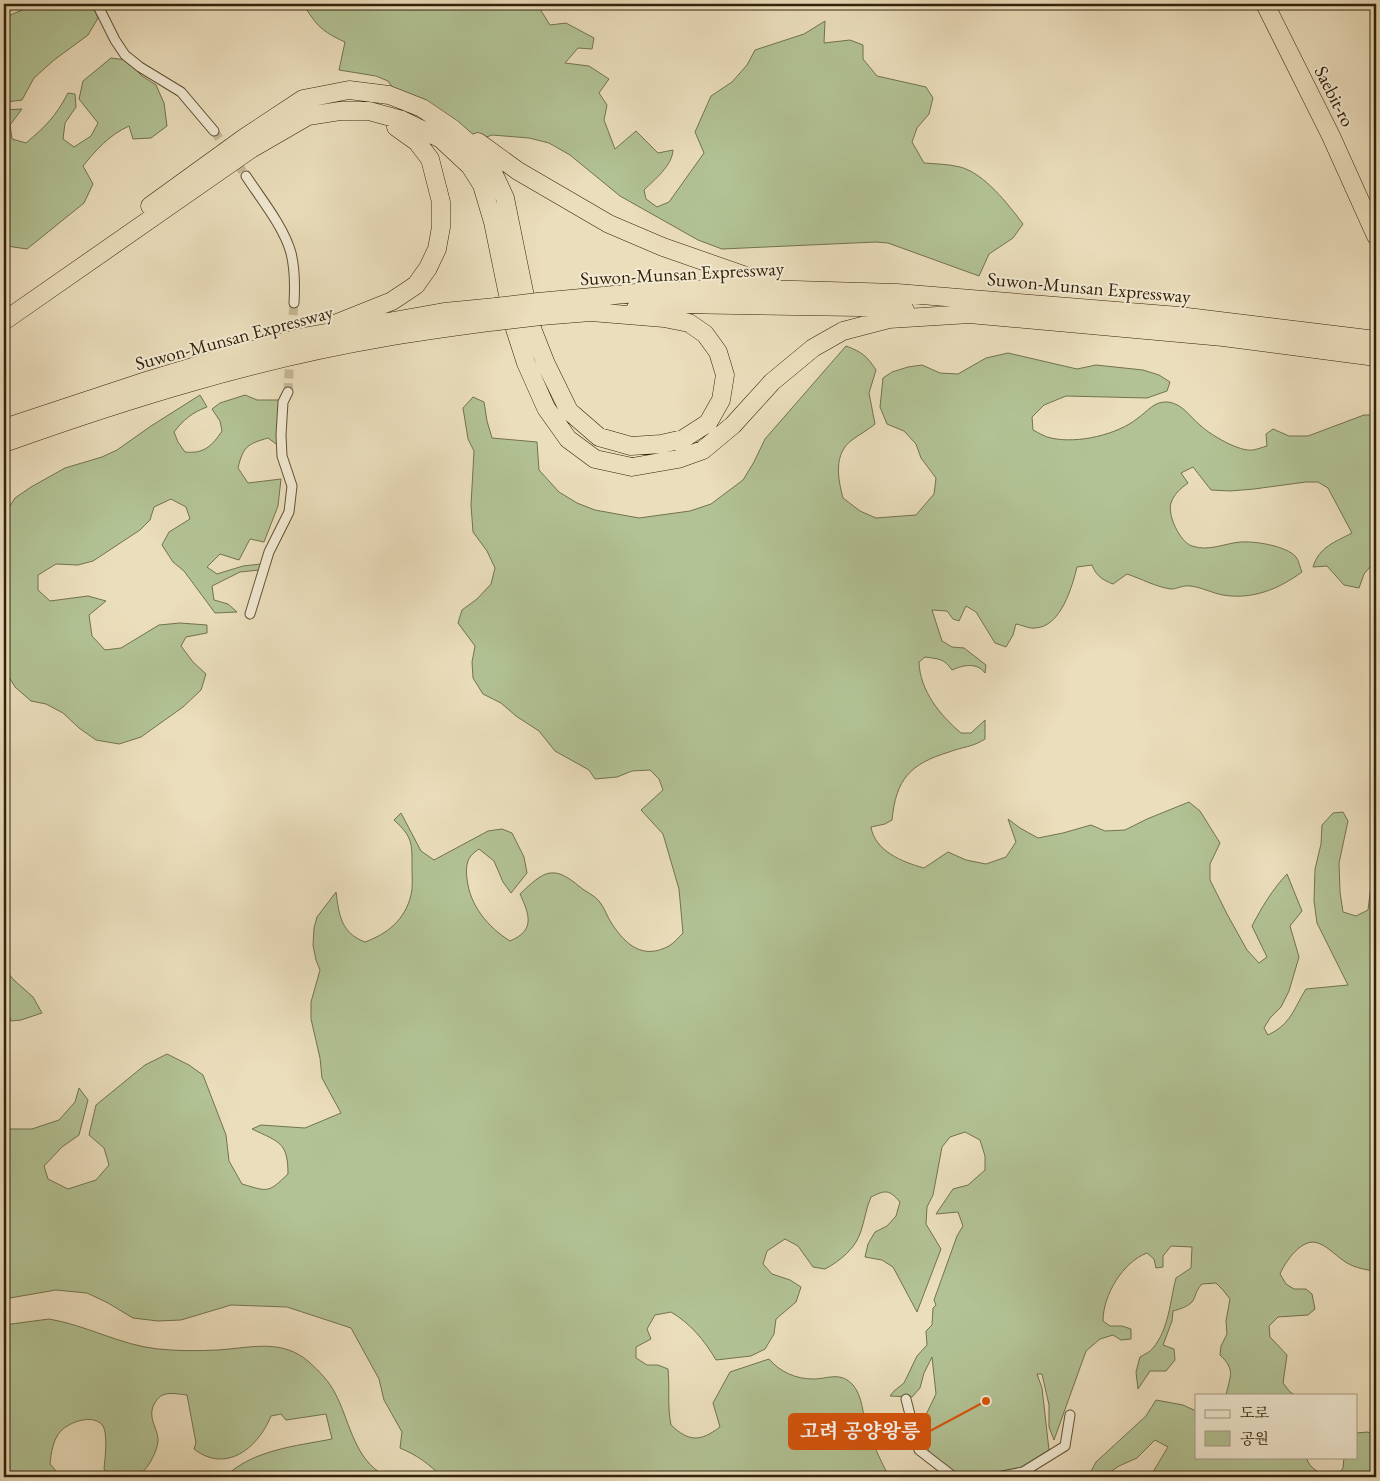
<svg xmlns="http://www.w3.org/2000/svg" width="1380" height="1481" font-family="'EB Garamond','Noto Serif KR',serif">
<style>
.green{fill:#b2c294;stroke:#72724f}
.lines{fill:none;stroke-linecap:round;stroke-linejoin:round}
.street-tunnel{stroke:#c6b898;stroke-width:9;stroke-dasharray:9 4.5;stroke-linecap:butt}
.street-casing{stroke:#605136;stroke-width:11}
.highway-casing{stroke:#32220a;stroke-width:19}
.street{stroke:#f2ead3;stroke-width:9}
.highway{stroke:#ebdebc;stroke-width:18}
.highway-bridge-casing{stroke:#32220a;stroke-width:19;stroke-linecap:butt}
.highway-bridge{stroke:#ebdebc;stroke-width:18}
.labels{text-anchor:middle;stroke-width:4;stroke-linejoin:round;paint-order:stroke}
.street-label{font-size:19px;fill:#32220a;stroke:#f2ead3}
.leader{fill:none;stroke:#d6540c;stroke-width:2}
.callout-dot{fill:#d6540c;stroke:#f2ead3;stroke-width:2}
.callout{fill:#d6540c;stroke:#d6540c;stroke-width:2}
.callout-label{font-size:20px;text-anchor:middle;font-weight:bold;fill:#fff}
</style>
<rect width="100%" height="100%" fill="#ebdebc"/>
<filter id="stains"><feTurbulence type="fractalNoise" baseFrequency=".004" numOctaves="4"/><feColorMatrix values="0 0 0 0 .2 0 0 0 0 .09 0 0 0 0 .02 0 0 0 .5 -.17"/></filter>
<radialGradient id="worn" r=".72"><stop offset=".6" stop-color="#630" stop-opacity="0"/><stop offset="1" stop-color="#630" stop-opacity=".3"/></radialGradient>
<path class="green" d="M29,4H92L98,18L88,35L54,60L34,78L22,100L6,102L4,97V18L22,10Z
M303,4H543L540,9L550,25L566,23L594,38L592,49L578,48L565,63L589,66L609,79L599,93L607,105L604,120L615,149L636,131L658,153L673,150C672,166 655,179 644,190L646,199L657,207L669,202L704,153L695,132L711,96L732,82L747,65L755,50L804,34L825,21L824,43L850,40L863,45V59L877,76L926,87L933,98L929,114L917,128L912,142L924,163C936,164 948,164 960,167C984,173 1008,204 1023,224L1013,238L989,254L979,276L888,243L876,242L722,249L698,240L620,196L570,155L549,143L529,138L492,135L460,147L414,119L388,81L376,76L339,70L345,42C321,31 317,26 303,4Z
M111,58L126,60L142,76L156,85L164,103L167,126L151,138L133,139L129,126C109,135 96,150 83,166L93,184L84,203L27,249L7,246L4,247V110L22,109L10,125L12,139L26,143C46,126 56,116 68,93L75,94L76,107L65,123L63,139L74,147L91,136L98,123L79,99L83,81Z
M846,346C862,352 867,356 876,370L869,393L875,424C868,430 860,434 852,440C833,454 838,479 843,498L860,511L876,518L916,515L934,494L936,478L921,458L916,444L904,431L887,424L880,407L883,378L892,372L908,367L922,365L940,373L958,374L986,358L1008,353L1077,369L1096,365L1143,370L1159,375L1170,382L1167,391L1147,398L1066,396L1044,405L1032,417L1033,430C1039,433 1045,437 1051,438C1077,444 1117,435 1138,418C1148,411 1154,401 1168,402C1183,404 1190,417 1201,426C1211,435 1239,452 1253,450C1258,449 1263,447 1267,446L1266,434L1273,429L1289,436H1308L1364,415H1376V560L1364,574L1359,588L1344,585L1327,566L1313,567C1319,547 1335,542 1352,533L1328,488L1318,482H1306L1254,489L1230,491L1211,490L1193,467L1181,473L1188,483C1180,489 1174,494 1171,503C1167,515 1180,542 1192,546C1209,552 1225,543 1241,542C1255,541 1287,546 1296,557C1299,561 1300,568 1302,572C1279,589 1252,600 1223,595C1212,593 1201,587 1190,586C1183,585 1177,589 1171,589C1156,587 1142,579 1127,574L1113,584C1103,580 1096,576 1092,565L1077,567C1072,587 1061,627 1035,628C1030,629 1022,625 1016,624L1013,635L1006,647L995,643L976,612L966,606L959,621L953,619L947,611L932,610L942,641L952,647L964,648L986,665L985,673C977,662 963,665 952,670C944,658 938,659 925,657L919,662C920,691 940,715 961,733H971L985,720V739C973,747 962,747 949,752C910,764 896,779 892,820L885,824L871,827C875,851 902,862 924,868L948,852L966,860L986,864L1006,857L1016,842L1008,819L1020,828L1038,838L1063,833L1091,825L1105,831L1125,830L1147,819L1189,802L1200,811L1220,843L1210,864V880L1227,914L1247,950L1259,963L1267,957L1252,926C1262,907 1272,890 1287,874L1302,911L1290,926L1299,957L1289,991L1281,1007L1270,1018L1264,1028L1268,1035C1291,1024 1293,1010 1306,989L1348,985L1317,923L1314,901L1315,869L1321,844L1322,825L1333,813L1343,812L1348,821L1339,863L1340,892L1343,912L1356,916L1368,910L1373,870L1376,863V1271C1366,1270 1356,1268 1347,1263C1337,1257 1329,1247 1318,1243C1302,1237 1285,1262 1280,1274L1286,1284L1294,1289H1306L1312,1294L1315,1309L1308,1315L1278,1317L1269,1326L1270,1337L1287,1355L1283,1383L1290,1392L1295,1395H1226C1230,1376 1236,1370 1220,1355L1221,1346L1227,1334L1226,1321L1230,1299L1223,1290L1216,1283L1202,1284C1195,1291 1196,1297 1192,1302C1187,1307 1180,1309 1173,1311L1172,1321L1163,1345L1174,1349L1175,1360L1166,1371H1150L1138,1389L1136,1372L1140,1357C1145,1354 1150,1352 1153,1348C1169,1329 1170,1301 1176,1278L1191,1268L1192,1247L1171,1246L1163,1256V1267L1156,1268L1154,1259L1147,1253C1123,1262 1103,1295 1103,1321L1110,1326H1122L1131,1329V1339L1121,1340L1113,1335L1100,1339L1086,1351L1054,1440L1049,1427V1405L1042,1374H1037L1042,1388L1049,1450L1012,1473L998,1477H960L931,1457L920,1427L936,1394L932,1357L924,1373L920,1388L912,1397L890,1396L894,1391L904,1383L917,1356L927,1345L926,1331L932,1325L933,1308L936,1305L934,1300L957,1236L963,1226L958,1212L936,1214L953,1189L968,1185L985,1170V1156L980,1140L965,1132L950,1137L942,1147L933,1195L927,1207L926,1224L941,1249L917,1312L893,1267L882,1260L865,1257L868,1244L875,1232L887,1226L896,1216L900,1202C889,1189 885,1190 871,1197C866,1208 865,1219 861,1231C856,1248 840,1261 825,1269L813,1267L798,1246L785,1239L767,1251L763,1264L772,1274L790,1280L801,1287L796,1302L776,1319L774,1334L765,1349L751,1356L716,1360C705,1341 690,1323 671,1312L655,1315L647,1329L651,1339L636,1347V1358L647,1365H658L668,1369C670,1388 667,1406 671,1425C689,1442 700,1442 720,1427L713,1403L730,1372L769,1359C780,1372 796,1379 813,1379C828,1379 840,1371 853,1385C863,1397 862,1413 867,1428C873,1445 881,1461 889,1477H442C429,1464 417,1455 400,1448L402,1432L384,1400L379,1379L351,1328L287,1307L231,1305L181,1320L158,1321L133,1318L108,1303L87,1293L56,1290L4,1299V1129H32L59,1120L75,1102L79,1088L88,1100L79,1135L62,1147L44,1166L48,1179L68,1189L96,1180L109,1165L104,1148L89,1135L96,1105L145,1065L167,1054L189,1065L203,1075L226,1135L229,1161L242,1184C269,1192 268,1193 288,1174C288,1142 279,1142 252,1129L261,1125L305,1128L341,1113L322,1078L320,1058L311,1019V1002L320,970L316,960L313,945L314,928L317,917L336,892C339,915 341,933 365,942C387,934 405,920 411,895C413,887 412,877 412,868C412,844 413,837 394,820L401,813L421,851L434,860L488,831L502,829L512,833L524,857L527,873L511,893L503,882L494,861L479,849C476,851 472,854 470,857C466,863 466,872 467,879C470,906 488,927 510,941C536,930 529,914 520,894C544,871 553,864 580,887C586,892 594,895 599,901C605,908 607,917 612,924C626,945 643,960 669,946C674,943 679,937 683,933L679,889L663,834L641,810L663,790L659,779L650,770L632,771L617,777L595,779L589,770L555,751L539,731L516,716L501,703L483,694L473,678L472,662L475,646L458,623L462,610L477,599L491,584L495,568L487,551L473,532L471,505L474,451L468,439L463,408L473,397L484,402L487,421L492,438L537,442L539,470L559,492L577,503L595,510L639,518L690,511L711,504L743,480L754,462L765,439Z
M200,395L207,407C193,412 183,420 174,432L178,442L185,452C204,454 212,446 222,431L220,421L212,409L220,403L245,395L257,400H279V446L268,438C247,444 243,447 238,468L248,483L281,479L278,506L264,542L250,539L239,560L220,554L207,567L217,574L243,566L261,564L259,570L240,572L212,586L214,600L228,604L237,612L215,613L184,571L173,562L162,545L169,532L190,519L186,507L171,499L154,507L150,520L140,530L93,561L78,565L56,564L38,575V590L50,601L88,596L106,601L89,615L92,636L105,650L121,648L159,625L180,623L207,625V633L186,637L181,646L193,662L206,674L201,690L183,707L141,737L119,744L96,740L79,728L63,713L46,704L31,701L15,687L6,672L8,641L4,637V508L8,509L15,498L31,487L65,468L102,457L117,450L151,426Z
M4,969L15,981L33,997L42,1013L21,1020L11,1021L4,1002Z
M49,1319C86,1325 120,1345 158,1349C177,1351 199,1351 218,1350C250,1348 282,1338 309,1362C319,1371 329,1381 335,1393C349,1419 353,1454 379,1472C383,1474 388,1475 393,1477H225C252,1450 296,1446 332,1439L326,1414L286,1420L281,1414L271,1416C258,1448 226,1474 194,1449L196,1443L187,1395C176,1394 163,1390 156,1401C145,1417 159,1428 158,1442C156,1454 147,1472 135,1477C132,1478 127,1477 124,1477C114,1477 110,1476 104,1469C105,1459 108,1434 103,1426C94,1413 69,1422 61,1431C53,1439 51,1453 50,1464L61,1477H4V1325Z
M1156,1400L1183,1405L1196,1411V1457H1306C1310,1470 1321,1474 1333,1477H1247L1244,1474L1229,1471L1214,1477H1150L1168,1447L1155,1440L1137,1458L1119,1466L1103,1477H1088L1096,1462L1146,1416Z
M1368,1432L1376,1437V1477H1337L1343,1468L1344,1457H1356V1433Z"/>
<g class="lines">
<path class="street-tunnel" d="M214,131L246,176
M291,342L294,303
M288,392L290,355"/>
<g class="street-casing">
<path id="street" d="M97,4L115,40L125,55L140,67L181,92L214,131
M246,176C261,199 284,227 291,253C295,269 295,286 294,303
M250,614L269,552L289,512L292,486L282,456L281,435L283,402L288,392
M906,1399L919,1450L954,1477
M1023,1472L1065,1446L1070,1415
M997,1477L1023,1472L1030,1477"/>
</g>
<g class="highway-casing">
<path id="highway" d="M1265,4L1331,136L1376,236
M478,142L518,171L609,224L663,247L769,284
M150,206L244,138L303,99L349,90L389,95L422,108L453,129L479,152L490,166L505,198L531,326L546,364L569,411L599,437L631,446L661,444L683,439L708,423L721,400L725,375L718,352L705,334L689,323L664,318L591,312
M538,302L636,293L725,288L897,293L1179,316L1376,340
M636,308L676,304L858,307L905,310
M958,313L1223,337L1376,357
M541,316L603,311
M4,321L251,149L308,116L340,111H369L402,120L441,139L470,166L482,185L493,222L515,329L526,363L546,408L568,439L595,459L632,467L678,459L703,450L733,425L772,382L813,348L843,331L889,319L970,314
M337,323L392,301L416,285L428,268L437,249L441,227V202L430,159L417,142L396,127
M4,428L149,380L225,357L303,337L444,312L496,307
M4,443C127,399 253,360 382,338C421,331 460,326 498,321"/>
</g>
<use href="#street" class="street"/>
<use href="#highway" class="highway"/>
<g class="highway-bridge-casing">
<path id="highway-bridge" d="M496,307L538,302
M498,321L541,316"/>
</g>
<use href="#highway-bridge" class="highway-bridge"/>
</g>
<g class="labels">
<g class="street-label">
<text transform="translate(1335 96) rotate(63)" y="7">Saebit-ro</text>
<text transform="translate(682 273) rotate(-3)" y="7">Suwon-Munsan Expressway</text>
<text transform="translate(1089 287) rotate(5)" y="7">Suwon-Munsan Expressway</text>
<text transform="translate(234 337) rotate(-15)" y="7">Suwon-Munsan Expressway</text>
</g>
</g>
<path class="leader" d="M986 1401L930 1431"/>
<circle class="callout-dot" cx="986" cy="1401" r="5"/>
<rect class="callout" x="789" y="1414" width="141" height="35" rx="5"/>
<g class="callout-label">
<text x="860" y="1438">고려 공양왕릉</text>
</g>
<rect width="1380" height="1481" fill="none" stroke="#ebdebc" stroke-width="20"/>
<rect x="5" y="5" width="1370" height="1471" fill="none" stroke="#32220a" stroke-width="2.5"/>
<rect x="10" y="10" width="1360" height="1461" fill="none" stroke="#32220a"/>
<rect x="1195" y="1394" width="162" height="65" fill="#f2ead3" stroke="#a59a83"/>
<rect x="1205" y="1410" width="25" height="8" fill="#f2ead3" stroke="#a59a83"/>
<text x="1240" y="1418" font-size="15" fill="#32220a">도로</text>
<rect x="1205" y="1431" width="25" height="15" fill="#b2c294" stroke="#a59a83"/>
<text x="1240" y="1444" font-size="15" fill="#32220a">공원</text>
<rect width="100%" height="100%" filter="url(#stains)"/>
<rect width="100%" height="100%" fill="url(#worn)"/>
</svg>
